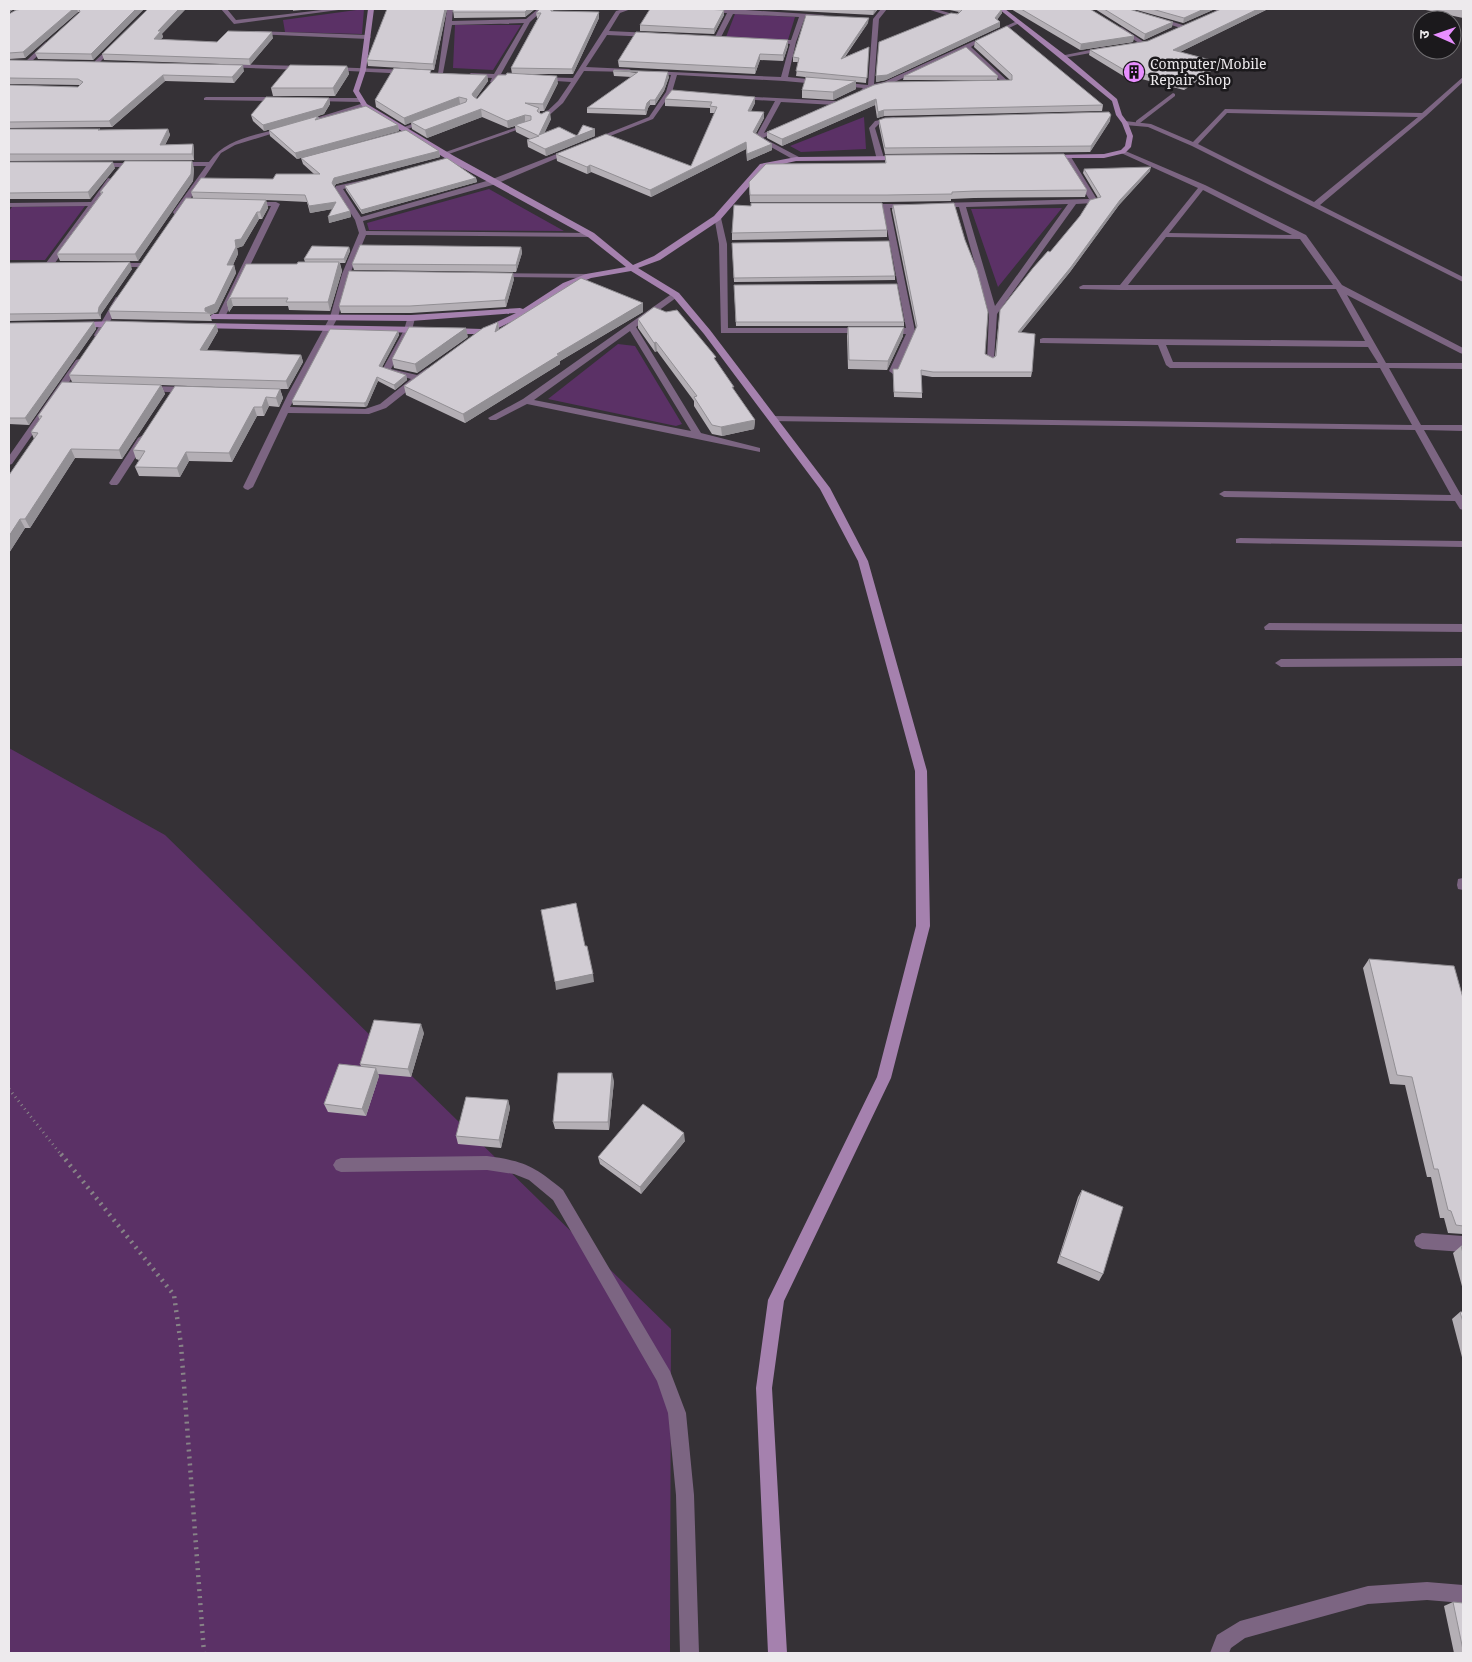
<svg xmlns="http://www.w3.org/2000/svg" width="1472" height="1662" font-family="'Noto Serif','Noto Sans Devanagari',serif">
<style>
.green{fill:#5b3166}
.lines{fill:none;stroke-linecap:round;stroke-linejoin:round}
.path-far1{stroke:#878387;stroke-width:3;stroke-dasharray:1 4;stroke-linecap:butt}
.path{stroke:#878387;stroke-width:4.5;stroke-dasharray:2 5;stroke-linecap:butt}
.lane{fill:#7c6582;fill-rule:evenodd}
.street{fill:#7c6582;fill-rule:evenodd}
.secondary{fill:#a581ae;fill-rule:evenodd}
.wall{fill:#b4afb5}
.shaded-wall{fill:#928f94}
.building{fill:#d1ccd3;stroke:#928f94}
.labels{text-anchor:middle;stroke-width:5;stroke-linejoin:round;paint-order:stroke}
.far-poi-label{font-size:14px;fill:#edeaed;stroke:#1b191c;text-anchor:start}
</style>
<rect width="100%" height="100%" fill="#353136"/>
<path class="green" d="M364,9L362,34L285,32L283,20Z
M735,14L795,17L788,40L726,37Z
M455,25H521L493,70L453,68Z
M864,117L866,149L801,152L790,146Z
M489,189L564,231L369,230L367,223Z
M85,206L45,260H9V211L12,207Z
M1062,208L998,287L971,209Z
M618,344L635,346L682,424L676,426L548,399Z
M9,748L165,835L671,1329L670,1653H9Z"/>
<g class="lines">
<path class="path-far1" d="M9,1089L62,1156"/>
<path class="path" d="M61,1154L174,1295L181,1345L204,1653"/>
<path class="lane" d="M1173,93L1175,94V96L1140,123H1136V121Z"/>
<path class="street" d="M221,9H227L236,20L330,9H346L234,24Z
M447,9H453L452,21L526,19L538,9H544L530,22L501,74L515,76V78H498L493,84L490,82L492,78L471,77L468,75L471,73L494,74L524,23L452,25L443,73L438,74Z
M623,9H631L620,13L609,31L651,33L654,35L651,37L607,35L586,67L629,69L631,70V72L584,71L563,103L545,119H541V117L558,101L571,82L541,80L538,78L539,77L573,78L616,11Z
M672,9H731L824,15L822,18L805,17L796,42L788,77L868,85L873,19L881,9H887L879,19L874,84L884,82L974,41L977,43L971,47L1011,84L1008,86L997,85V83L1002,82L966,49L888,85L864,92L861,90L863,88L784,81L677,75L672,92L653,119L595,142H591V140L649,117L666,92L671,75L652,74L650,73V71L781,77L790,44L767,41L770,39L791,40L799,17L733,14L720,39L717,41L714,39L727,13L675,11Z
M927,9H936L959,16L956,18Z
M1212,9H1222L1223,10L1220,12Z
M1157,17L1186,26L1187,27L1184,29L1155,20Z
M1017,21L1022,22L996,34L991,33Z
M1121,27L1123,28L1147,44L1142,45L1119,30Z
M255,31L368,35L371,37L368,39L253,34Z
M46,42L51,43L30,63H26V61Z
M115,42L117,45L99,63H95V61Z
M1105,47L1107,50L1063,58L1060,56Z
M226,64L304,66L307,68L304,70L224,67V65Z
M331,67L409,70L412,72L409,74L329,70L328,69Z
M1463,77V82L1426,116L1320,205L1463,277V282L1192,146L1148,127L1125,125L1122,123L1125,121L1151,124L1193,142L1225,109L1422,113ZM1227,113L1418,117L1314,202L1198,144Z
M737,96L835,101L838,103L835,105L781,102L764,133L781,126L786,127L763,138L799,157L800,159L796,161L755,138L775,101L739,99L736,97Z
M206,97H280L283,99L280,101L204,100V98Z
M315,98H360L363,100L360,102L313,101L312,100Z
M364,103L367,105L366,106L305,124L300,123Z
M894,117L897,119L896,120L879,124L875,128L884,158L877,160L869,128L875,121Z
M428,118L430,119V121L402,131L399,129Z
M526,124L531,125L446,155L440,154Z
M282,128L287,129L235,145L221,153L180,214H174L173,212L206,166H176L172,164L173,162H209C225,139 255,135 282,128Z
M572,148L576,150L574,151L496,184L363,221L366,231L591,233L595,235L591,237L366,235L350,274L338,317L290,407L365,409L380,404L411,379L382,370L404,330L408,316L415,318L412,330L391,369L417,375L427,368L434,370L386,408L369,414L288,413L253,487L248,490L245,489L243,487L288,394L330,317L342,274L359,233L355,220L335,188L336,186L364,180V184L343,189L361,217L490,180Z
M1123,150L1205,185L1306,235L1342,285L1463,348V354L1460,353L1347,295L1386,363H1463V369L1389,368L1421,425H1463V431L1424,430L1461,495H1463V510L1460,509L1455,501L1224,497L1219,494L1224,491L1451,495L1415,430L769,421V417L772,416L1412,425L1380,368H1170L1166,365L1158,345L1040,343V339L1043,338L1365,341L1336,289L1121,290L1080,289L1079,287L1083,285H1120L1198,188L1121,153L1119,152ZM1203,190L1292,235L1169,233ZM1166,237L1300,239L1333,285H1128ZM1166,345L1368,347L1378,363L1173,362Z
M1067,155L1071,157L1098,201L1094,203L1076,204L997,314L994,359L987,361L989,314L959,207H938L934,205L938,203L1089,199L1063,157ZM1068,204L995,306L966,207Z
M95,163H138L142,165L138,167H98L94,165Z
M108,178L115,180L52,267H46V263L88,206L9,207V203L91,202Z
M249,202H276L280,204L225,317L218,319L217,317L271,206H249Z
M863,204H908L912,206L908,208H890L915,331L897,371L893,374L889,371L906,334H888L884,331L888,328H906L883,208H866L862,206Z
M714,216L721,218L727,244L728,328H863L867,331L866,333H721L719,244Z
M111,263H143L147,265L143,267H111Z
M495,273L589,274L593,276L589,278L498,277L494,275Z
M673,293L680,295L636,327L701,433L760,448V452L527,404L496,420H490L488,418L523,399ZM630,331L691,431L534,400Z
M116,297L123,299L101,337H95L94,335Z
M79,359L83,362L12,464L9,465V456L76,360Z
M147,386L190,387L194,390L190,393L144,391L143,389Z
M143,435L148,438L119,483L117,485H111L109,483L138,438Z
M1240,538L1463,541V547L1236,543V539Z
M1269,623L1463,624V632L1265,630L1264,627Z
M1463,658V666L1281,667L1275,663L1281,659Z
M1463,878V890L1458,889L1457,885L1458,879Z
M487,1156C524,1161 534,1166 563,1190L670,1371L686,1413L694,1495L699,1653H680L676,1495L668,1413L657,1381L553,1200L529,1180L514,1174L487,1170L341,1172L336,1170L333,1165L336,1160L341,1158Z
M1422,1233L1463,1236V1252L1422,1249L1416,1246L1414,1241L1416,1236Z
M1427,1582L1463,1585V1603L1427,1600L1368,1604L1245,1638L1231,1648L1229,1653H1210L1217,1635L1240,1621L1368,1586Z"/>
<path class="secondary" d="M368,9H374L366,70L359,91L367,104L454,156L594,233L633,265L654,256L714,216L760,164L796,157L902,156L906,158L902,160L796,161L765,168L720,220L660,260L638,268L679,293L710,330L830,488L868,561L927,771L930,926L891,1078L784,1301L772,1388L787,1653H768L756,1388L768,1300L877,1077L916,926L915,771L858,561L820,489L704,334L673,297L631,271L591,278L569,287L531,312L486,334H451L447,331L451,328L482,329L516,313L411,321L210,319L209,317L213,314L411,315L520,308L523,309L563,283L586,274L626,267L588,237L448,160L362,106L353,91L360,70Z
M999,9H1005L1065,55L1117,99L1122,115L1128,123L1133,136L1131,147L1125,153L1104,158H1048L1046,157L1050,155L1104,154L1121,150L1125,146L1127,136L1122,123L1116,115L1112,101Z
M121,321L124,322V326L79,328L75,325L79,322Z
M201,323L424,327L428,330L424,333L198,328V324Z"/>
</g>
<path class="wall" d="M23,9H144L93,60L38,59L35,53L80,12H78L25,58L9,59V14Z
M447,9L434,70L368,66L367,60Z
M453,9H535L525,17L454,18Z
M540,9H554L553,11L599,18L573,74H512L511,68L538,18H537L536,13Z
M760,9H878L873,15Z
M945,9H1002V13L997,19L1000,22V27L886,80L876,82L959,12Z
M1011,9H1090L1134,36L1133,42L1080,50Z
M1095,9H1129L1172,27L1144,40Z
M1133,9H1215L1183,23Z
M1221,9H1268L1180,52L1217,67L1184,90L1130,76L1125,77L1089,55L1090,50L1148,41Z
M1421,9H1463V18Z
M724,10V15L714,34L640,31V25Z
M868,23L845,57L869,47L866,83L856,82V89L833,100L802,98V90L814,78L796,76L798,62H793V57Z
M162,34L163,37L160,40L217,42L273,38L250,65L104,60L102,54Z
M788,40V46L783,61L760,60L755,74L619,67L618,61Z
M975,41L1103,105L1102,111L884,116L877,118L875,105L782,146L767,138V132L874,85L1010,80L974,47Z
M9,60L244,71L234,83L165,81L112,127L9,128V85L78,87L80,85L9,84Z
M347,66L349,74L335,96H273L271,88Z
M614,70L669,77L664,91L655,105H650L648,108L646,115L587,113V108L632,77L614,76L613,71Z
M431,73L487,75L488,81L476,98L477,99L558,83L544,111H540V113L551,119L544,133L595,136L546,156L528,147L527,140L530,139L516,132L515,126L508,128L482,117L427,138L412,129L411,122L405,125L376,107L375,100Z
M904,76H998L997,80H903Z
M329,98L330,104L324,114L318,116L319,119L398,125L399,131L297,159L270,136L269,130L309,118L264,131L253,121L251,115Z
M665,99L755,103L751,111L764,118L756,133L772,150L747,161L746,149L651,197L591,172L587,174L557,161L556,154L691,166L715,113H710V108L665,106Z
M879,120L1110,121L1090,152L885,154L879,126Z
M9,129L101,130L168,129L170,135L165,145L193,144L194,150V160L9,161Z
M439,151L440,157L336,184L334,187L350,211L351,217L329,223L332,209L310,213L307,202L266,200L268,208L262,219H259L243,246L237,248L238,254L233,265H234L236,273L217,312L210,315L212,321L112,319L109,311L193,198L191,192L273,179L314,174L303,164L301,158Z
M885,155L1087,190L1085,197L974,198L951,199V201L886,202H750L749,182L885,163Z
M9,162L115,168L90,199H9Z
M194,168L193,181L138,261H60L57,254L101,194L100,192Z
M1084,169L1150,171L1119,205L1070,272L1021,332L1032,372L1031,377H932L921,375L922,393V398L894,397L893,374V369H898L916,328L892,210L893,205L985,354L993,358L995,356L1000,310L1098,198L1083,173Z
M476,178L477,182L362,214L346,190L345,186Z
M751,206L887,230V237L732,240V233Z
M732,243L895,276V280L734,282Z
M349,247L350,251L345,263H340L342,271L330,311L289,310L288,306H233L229,312L227,303L246,264H297L305,262L304,259Z
M521,247L522,253L516,272L354,270L352,264Z
M9,263L132,269L101,314V319L9,321Z
M514,279L506,307L411,313H341L339,306Z
M734,285L904,322V326H736Z
M643,312L560,361V364L465,423L406,395L404,386L498,322L499,329Z
M638,319L716,361L734,391L755,420L754,429L722,436L712,434L694,406V401L657,351L655,352L638,328Z
M94,322L96,329L29,425L9,424V323Z
M216,324L218,331L207,350L301,355L303,362L288,389H280L283,398L279,407L269,406L264,416H257L232,462L189,461L180,477L139,476L135,467L139,460L136,459L133,450L272,389L161,385L165,394L122,459L75,458L30,528H25L9,553L34,439L31,432L40,420L38,416L72,382L69,375Z
M848,327L903,336L887,370L848,369L847,336Z
M398,331L399,335L382,367L406,375L407,380L395,390L378,381L367,406L365,407L293,405L292,401Z
M468,337L417,373L394,368L392,359Z
M1369,959L1463,998V1234L1448,1233L1444,1218H1440L1431,1177H1427L1405,1085L1390,1084L1363,968Z
M424,1033L411,1077L378,1074L379,1076L366,1116L328,1112L324,1104L361,1066L360,1064Z
M614,1081L609,1130L555,1129L553,1122Z
M508,1100L510,1108L501,1148L458,1144L456,1136Z
M685,1141L641,1194L600,1164L598,1157Z
M1082,1190L1103,1274L1099,1281L1057,1263L1078,1197Z
M1461,1246H1463V1290L1453,1253Z
M1460,1312H1463V1361L1452,1319Z
M1453,1602L1463,1603V1653H1454L1444,1606Z"/>
<path class="shaded-wall" d="M9,9H14L9,13Z
M73,9H77L78,12L25,58L23,52Z
M136,9H144L93,60L91,54Z
M179,9H186L162,34L163,37L155,45L154,39L158,31Z
M293,9H311L293,11Z
M445,9H447L434,70L433,64Z
M528,9H535L525,17V12Z
M874,9H878L873,15L874,10Z
M1002,9V13L995,23V18Z
M1204,9H1215L1183,23L1184,18Z
M1258,9H1268L1172,56L1173,50Z
M724,10V15L714,34V29Z
M599,12V18L573,74L572,69Z
M869,18L868,23L840,63L841,59Z
M1000,22V27L886,80L876,82V76Z
M1173,22L1172,27L1144,40L1145,34Z
M272,32L273,38L250,65L249,59Z
M1134,36L1133,42L1080,50L1081,44Z
M788,40V46L783,61V55Z
M760,54V60L755,74V68Z
M1218,62L1217,67L1184,90L1185,85Z
M243,65L244,71L234,83L232,77Z
M347,66L349,74L335,96L333,88Z
M1131,70L1130,76L1125,77L1126,71Z
M668,72L669,77L664,91L655,105V100Z
M163,75L165,81L112,127L109,121Z
M487,75L488,81L474,101L472,94Z
M557,76L558,83L544,111L543,104Z
M856,81V89L833,100V92Z
M459,97L460,104L405,125L404,118Z
M755,97V103L748,117V111Z
M329,98L330,104L324,114L318,116L319,122L315,120L318,116L264,131L263,125Z
M876,99L875,105L782,146V139Z
M650,100V105L648,108L646,115L645,110L647,103Z
M481,109L482,117L427,138L425,130Z
M884,110V116L877,118L878,112Z
M550,112L551,119L540,143L539,135Z
M764,112V118L753,138V132Z
M525,115V122L508,128L507,121Z
M1111,115L1110,121L1090,152L1091,146Z
M398,125L399,131L297,159L295,153Z
M168,129L170,135L162,151L160,145Z
M595,129V136L546,156L545,149Z
M746,142V149L651,197L650,190Z
M193,144L194,150V160L192,154Z
M772,144V150L747,161V154Z
M439,151L440,157L336,184L333,189L332,183L334,178Z
M192,161L194,168L193,181L138,261L135,254Z
M113,162L115,168L90,199L88,192Z
M590,165L591,172L587,174V167Z
M1151,167L1150,171L1119,205L1070,272L1017,337L1018,332L1120,200Z
M476,178L477,182L362,214L361,210Z
M266,200L268,208L262,219L260,212Z
M336,202L338,208L310,213L309,206Z
M350,211L351,217L329,223L328,217Z
M257,212L259,219L243,246L237,248L238,254L229,273L227,265L235,240Z
M349,247L350,251L345,263L344,259Z
M521,247L522,253L516,272V265Z
M130,262L132,269L101,314V319L98,313L99,307Z
M339,262L342,271L330,311L328,302Z
M234,265L236,273L217,312L210,315L209,313L205,311V308Z
M513,273L514,279L506,307L505,300Z
M231,298L233,306L229,312L227,303Z
M643,303V312L560,361V364L465,423L463,414L557,354Z
M94,322L96,329L29,425L25,418Z
M498,322L499,331L495,332Z
M216,324L218,331L203,357L200,350Z
M904,327L903,336L887,370L888,361Z
M466,328L468,337L417,373L415,364Z
M398,331L399,335L380,371L379,366Z
M656,342L657,351L655,352L654,343Z
M301,355L303,362L288,389L286,381Z
M406,375L407,380L395,390L394,385Z
M377,377L378,381L367,406L365,407L364,403Z
M161,385L165,394L122,459L119,450Z
M280,389L283,398L279,407L276,398Z
M266,397L269,406L264,416L262,407Z
M254,407L257,416L232,462L229,453Z
M755,420L754,429L722,436L721,427Z
M71,449L75,458L30,528L25,519Z
M186,452L189,461L180,477L177,468Z
M20,519L25,528L9,553V536Z
M593,974L594,982L556,990L555,982Z
M421,1024L424,1033L411,1077L408,1069Z
M376,1068L379,1076L366,1116L362,1109Z
M612,1073L614,1081L609,1130L608,1122Z
M508,1100L510,1108L501,1148L499,1140Z
M684,1133L685,1141L641,1194L640,1187Z"/>
<path class="building" d="M23,9H73L23,52L9,53V14L16,10Z
M79,9H136L91,54L35,53L80,12Z
M148,9H179L158,31H161L154,39L217,42L228,31L272,32L249,59L102,54Z
M387,9H445L433,64L367,60Z
M453,9H528L525,12H453Z
M540,9H551V11L599,12L572,69L511,68L541,13H536Z
M650,9H704L724,10L714,29L640,25Z
M854,9H874V10Z
M963,9H1002L995,18L1000,22L887,75L876,76L879,42L951,13L958,14Z
M1021,9H1090L1134,36L1081,44Z
M1104,9H1129L1173,22L1145,34Z
M1152,9H1204L1184,18Z
M1221,9H1258L1173,50L1218,62L1185,85L1131,70L1126,71L1090,50L1148,41Z
M806,15L869,18L841,59L869,47L867,78L796,71L799,58L793,57Z
M1007,26L1103,105L884,110L878,112L876,99L782,139L767,132L874,85L887,82L1012,80V75L975,41Z
M636,32L788,40L783,55L760,54L755,68L618,61Z
M966,47L998,76H904Z
M9,60L243,65L232,77L163,75L109,121L9,122V85L78,87L83,82L78,79L9,78Z
M290,65L347,66L333,88H271Z
M394,68L431,70L430,73L487,75L472,94L473,96L477,99L498,75H506L507,73L557,76L543,104L525,103L539,108L537,111L541,114L547,111L550,112L539,135L559,127L577,136L583,125L595,129L545,149L527,140L539,136L515,125L531,120V116L525,115L507,121L481,109L425,130L411,122L466,102L467,99L459,97L404,118L375,100Z
M614,70L668,72L664,86L655,100H650L647,103L645,110L587,108L638,72L613,71Z
M806,77L856,81L833,92L802,90Z
M672,90L755,97L748,111L764,112L753,132L772,144L747,154L746,142L650,190L590,165L587,167L556,154L606,134L691,166L717,107L710,106L712,102L665,99Z
M266,97L329,98L323,108L263,125L251,115Z
M366,106L398,125L295,153L269,130L318,116L315,120Z
M1109,112L1111,115L1091,146L885,148L879,120L885,118Z
M9,129H100L98,130L168,129L160,145L193,144L192,154H9Z
M406,130L439,151L334,178L332,183L350,211L328,217L336,202L309,206L305,195L191,192L201,178L273,179L276,174H320L301,158Z
M1064,154L1087,190L975,191L952,192V194L887,195H750L749,182L766,164L886,163L885,155Z
M447,158L476,178L361,210L345,186Z
M125,161H192L191,174L135,254H57L103,192H100Z
M9,162H113L88,192L9,193Z
M1151,167L1120,200L1071,267L1018,332L1035,334L1032,372H933L921,370L922,393L894,392L893,369H898L917,326L893,205L954,203L965,240L977,270L988,312L985,354L993,358L996,356L1000,310L1033,268L1048,251L1050,252L1080,216L1090,200L1101,197L1084,169Z
M186,198L266,200L260,212H257L241,239L235,240L236,247L227,265H234L215,304L205,308V311L209,313L109,311L110,308Z
M751,203H882L887,230L732,233L734,205L751,206Z
M889,241L895,276L734,278L732,243Z
M360,245L521,247L516,265L352,264Z
M312,246L349,247L344,259H304Z
M130,262L99,307L98,313L9,314V263Z
M298,262H339L328,302H286L288,298H231L227,303L246,264H297Z
M349,271L513,273L505,300L410,306H339Z
M581,278L643,303L557,354L559,355L463,414L404,386L483,328L498,322L495,332Z
M897,284L904,322H736L734,285Z
M654,307L666,312L677,310L716,357L714,358L734,387H732L755,420L721,427L712,425L694,397L697,396L656,342L654,343L638,319Z
M106,321L216,324L200,350L301,355L286,381L69,375Z
M94,322L25,418H9V323Z
M409,327L466,328L415,364L392,359Z
M848,327H904L888,361L849,360Z
M330,329L398,331L379,366L406,375L394,385L377,377L366,402L364,403L292,401Z
M62,382L161,385L119,450L71,449L25,519H20L9,536V475L38,433L31,432L42,416H38Z
M175,386L280,389L276,398L266,397L262,407H254L229,453L186,452L177,468L135,467L145,451L133,450Z
M576,903L585,946H587L593,974L555,982L541,910Z
M1369,959L1454,966L1463,998V1226L1456,1225L1451,1211L1448,1210L1438,1169H1434L1412,1077L1397,1075Z
M374,1020L421,1024L408,1069L360,1064Z
M339,1064L376,1068L362,1109L324,1104Z
M558,1073H612L608,1122H553Z
M466,1097L508,1100L499,1140L456,1136Z
M643,1104L684,1133L640,1187L598,1157Z
M1082,1190L1123,1207L1103,1274L1060,1256Z
M1461,1246H1463V1253Z
M1460,1312H1463V1322Z
M1453,1602L1463,1603V1650Z"/>
<defs>
<g id="building-disc" transform="scale(1.125)"><circle r="9.5" fill="#e88eff" stroke="#1b191c"/><path d="M-4-6H4V6H1V3H-1V6H-4ZM-2.5-4.3h1.7v1.8h-1.7ZM.8-4.3h1.7v1.8H.8ZM-2.5-1h1.7V.8h-1.7ZM.8-1h1.7V.8H.8Z" fill="#111"/></g>
</defs>
<g fill-rule="evenodd">
<use href="#building-disc" x="1134" y="72"/>
</g>
<g class="labels">
<g class="far-poi-label">
<text x="1150" y="69">Computer/Mobile<tspan x="1150" dy="16">Repair Shop</tspan></text>
</g>
</g>
<rect width="1472" height="1662" fill="none" stroke="#edeaed" stroke-width="20"/>
<g transform="translate(1437 35) rotate(272)"><circle r="24" fill="#1b191c" stroke="#6f6d70"/>
<path d="M0-4L9 19L0 12L-9 19Z" fill="#e88eff"/>
<text y="-8" font-size="14" font-weight="bold" text-anchor="middle" fill="#edeaed">उ</text>
</g>
</svg>
